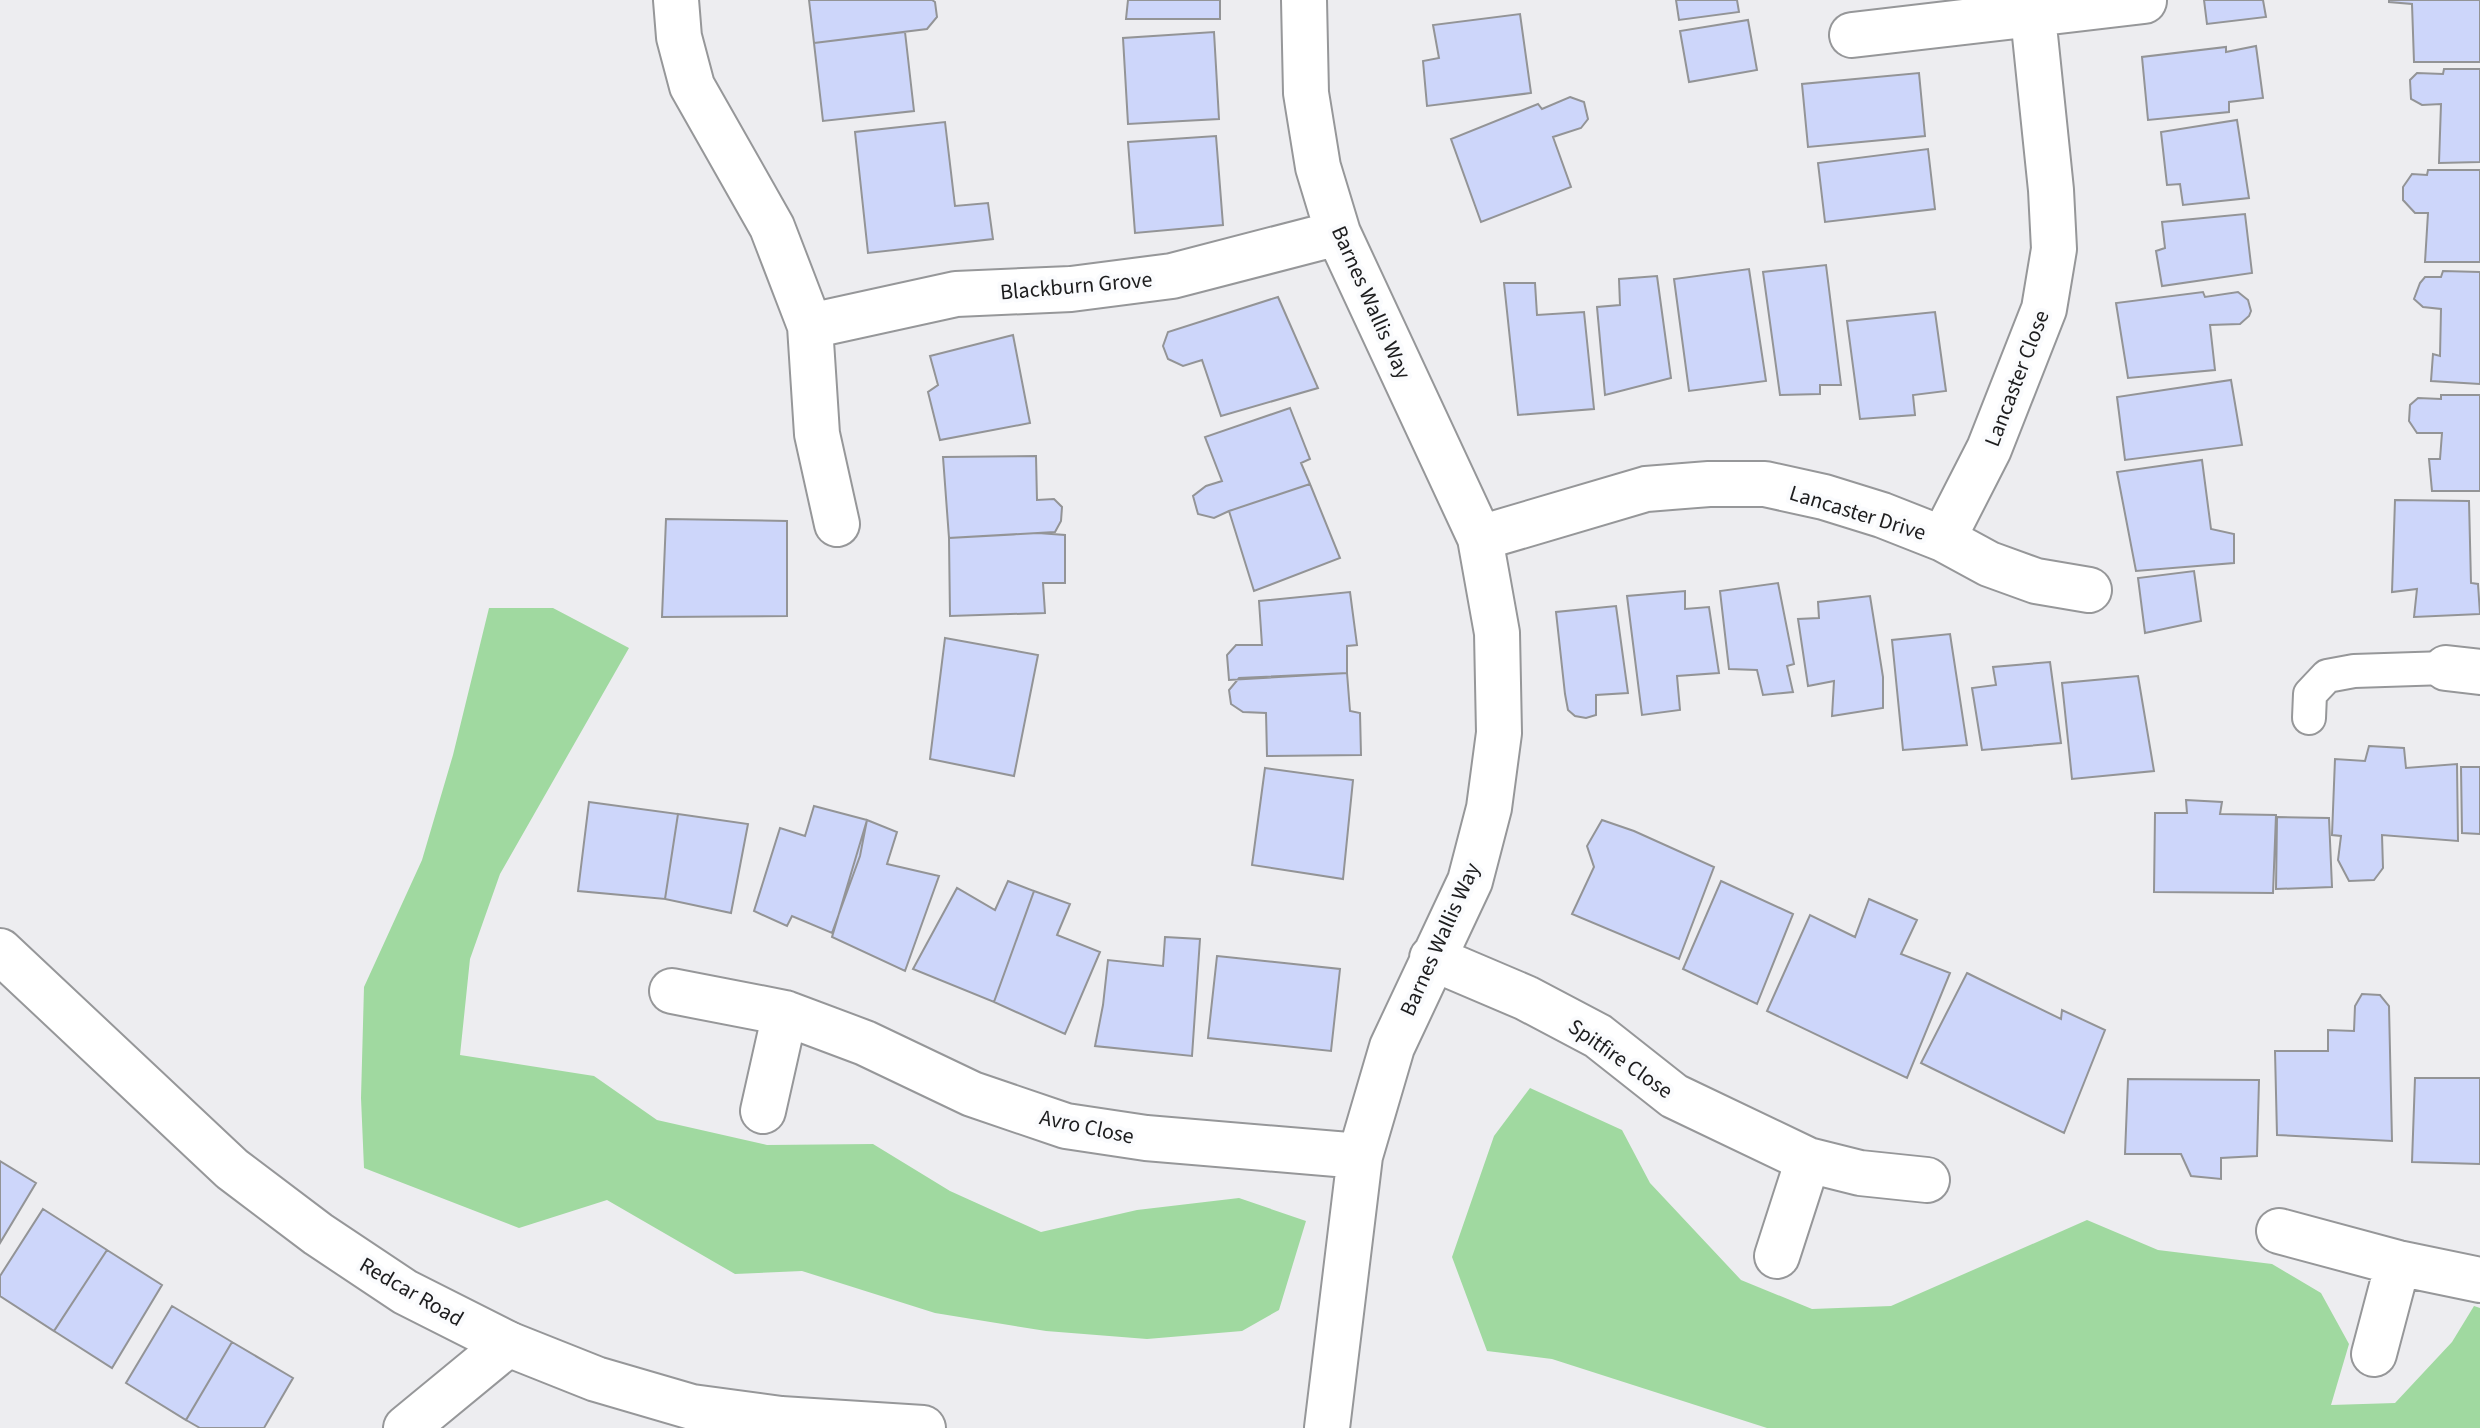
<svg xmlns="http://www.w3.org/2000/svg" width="2480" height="1428" font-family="'Source Sans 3',sans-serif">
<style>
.green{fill:#a0d9a0}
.building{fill:#cdd6fa;stroke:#939496;stroke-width:2}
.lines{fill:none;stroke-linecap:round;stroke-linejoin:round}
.service-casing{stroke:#969799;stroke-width:36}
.minor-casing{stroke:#969799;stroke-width:48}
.tertiary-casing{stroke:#969799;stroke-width:48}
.service{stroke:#fff;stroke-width:32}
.minor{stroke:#fff;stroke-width:44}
.tertiary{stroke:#fff;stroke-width:44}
.labels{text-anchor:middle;stroke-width:8;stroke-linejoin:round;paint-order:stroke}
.street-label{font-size:22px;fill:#1d1d1e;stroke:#fafbfd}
</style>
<rect width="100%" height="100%" fill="#ededf0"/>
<path class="green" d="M489,608H553L629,648L500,874L470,959L460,1055L594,1076L657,1120L767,1145L873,1144L950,1191L1041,1232L1137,1210L1239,1198L1306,1221L1279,1310L1242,1331L1147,1339L1046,1331L935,1313L802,1271L735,1274L607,1200L519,1228L364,1168L361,1098L364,987L422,860L453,755Z
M1530,1088L1622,1130L1650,1183L1741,1280L1812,1309L1891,1306L2087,1220L2158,1250L2272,1264L2321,1293L2349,1344L2331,1405L2395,1403L2452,1342L2474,1306L2480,1308V1428H1767L1552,1359L1487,1351L1452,1257L1494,1136Z"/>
<path class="building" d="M809,0H932L935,2L937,17L927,29L814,43Z
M1128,0H1220V19H1126Z
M1676,0H1737L1739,12L1679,20Z
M2204,0H2263L2266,17L2207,24Z
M2389,0H2480V62H2414L2412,4L2389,2Z
M1520,14L1531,93L1427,106L1423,61L1439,58L1433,25Z
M1748,20L1757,70L1689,82L1680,31Z
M905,32L914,111L823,121L814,43Z
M1214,32L1219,119L1128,124L1123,38Z
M2256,46L2263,98L2229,102V112L2148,120L2142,57L2226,47V52Z
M2444,69H2480V162L2439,163L2441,104L2422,105L2411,99L2410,80L2417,73L2443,74Z
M1919,73L1925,136L1808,147L1802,84Z
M1570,97L1584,102L1588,119L1581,128L1553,137L1571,187L1481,222L1451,139L1538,104L1542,109Z
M2237,120L2249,198L2183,205L2180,184L2167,185L2161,132Z
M945,122L955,206L988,203L993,239L868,253L855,132Z
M1216,136L1223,225L1135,233L1128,142Z
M1928,149L1935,209L1825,222L1818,163Z
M2428,170H2480V262H2425L2428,213H2415L2403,200V187L2412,174L2427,175Z
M2245,214L2252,273L2162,286L2156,251L2165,248L2162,222Z
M1826,265L1841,385H1820V394L1780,395L1763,272Z
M1749,269L1766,381L1689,391L1674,279Z
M2443,271L2480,272V384L2431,381L2433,354L2440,356L2441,309L2423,307L2414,299L2420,283L2425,277H2441Z
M1657,276L1671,378L1605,395L1597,307L1620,305L1619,279Z
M1504,283H1535L1537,315L1584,312L1594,409L1518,415Z
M2203,292L2205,297L2238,292L2248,300L2251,311L2249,316L2240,324L2210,325L2215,370L2128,378L2116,303Z
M1278,297L1318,388L1221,416L1202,360L1183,366L1168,359L1163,346L1168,332Z
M1935,312L1946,391L1913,395L1915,415L1860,419L1847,321Z
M1013,335L1030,423L940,440L928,392L938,385L930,356Z
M2231,380L2242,445L2125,460L2117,397Z
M2441,395H2480V491H2432L2429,459H2440L2442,433H2417L2409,421L2410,405L2418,398L2441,399Z
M1290,408L1310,459L1301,463L1310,484L1229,511L1214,518L1198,514L1193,496L1206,486L1222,481L1205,437Z
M1036,456L1037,500L1054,499L1062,507L1061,521L1055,532L949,538L943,457Z
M2202,460L2211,529L2234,534V563L2136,571L2117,472Z
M1310,484L1340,558L1254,591L1229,511Z
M2395,500L2469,501L2471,583L2478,584L2480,614L2414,617L2417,589L2392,592Z
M666,519L787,521V616L662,617Z
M1038,533L1065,535V583H1043L1045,613L950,616L949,538Z
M2194,571L2201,621L2145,633L2138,578Z
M1778,583L1794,664L1787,666L1793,692L1763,695L1757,670L1729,669L1720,591Z
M1685,591V609L1709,607L1719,673L1677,676L1680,710L1642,715L1627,596Z
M1350,592L1357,645L1347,646V673L1229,680L1227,655L1236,645H1262L1259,601Z
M1870,596L1883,677V708L1832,716L1834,681L1808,686L1798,619L1819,618L1818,602Z
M1616,606L1628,693L1596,695V715L1586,718L1575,716L1568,710L1565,694L1556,612Z
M1950,634L1967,745L1903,750L1892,640Z
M945,638L1038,655L1014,776L930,759Z
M2050,662L2061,743L1982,750L1972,688L1996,685L1993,667Z
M1347,673L1350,711L1360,713L1361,755L1267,756L1266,713L1243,712L1231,704L1229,690L1239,678Z
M2138,676L2154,771L2072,779L2062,683Z
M2369,746L2404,748L2406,768L2457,764L2458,841L2382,835L2383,868L2374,880L2349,881L2338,860L2341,836L2332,835L2335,759L2365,761Z
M2461,767H2480V834L2462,833Z
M1265,768L1353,780L1343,879L1252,865Z
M2186,800L2222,802L2220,814L2276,815L2273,893L2154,892L2155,813H2187Z
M589,802L678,814L665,899L578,891Z
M814,806L867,820L860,856L832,933L792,916L787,926L754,911L780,828L805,836Z
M678,814L748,824L731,913L665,899Z
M2277,817L2329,818L2332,887L2276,889Z
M867,820L897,832L887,864L939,876L905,971L832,937Z
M1602,820L1634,831L1714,867L1679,959L1572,914L1594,867L1587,846Z
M1008,881L1034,891L994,1002L913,969L957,888L995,910Z
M1721,881L1793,914L1757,1004L1683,969Z
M1034,891L1070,904L1057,935L1100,952L1065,1034L994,1002Z
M1869,899L1917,920L1901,954L1950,973L1907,1078L1767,1011L1810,915L1855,937Z
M1165,937L1200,939L1192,1056L1095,1046L1103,1005L1108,960L1163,966Z
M1217,956L1340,969L1331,1051L1208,1038Z
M1967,973L2061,1019L2062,1010L2105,1030L2064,1133L1921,1063Z
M2362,994L2380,995L2389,1006L2392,1141L2277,1135L2275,1051H2328V1030L2354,1031L2355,1006Z
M2415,1078H2480V1164L2412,1162Z
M2128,1079L2259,1080L2257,1156L2221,1158V1179L2191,1176L2181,1154H2125Z
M0,1161L36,1183L0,1243Z
M43,1209L107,1250L54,1331L0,1296V1276Z
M107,1250L162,1285L112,1368L54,1331Z
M172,1306L232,1342L186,1420L126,1383Z
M232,1342L293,1378L264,1428H200L186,1420Z"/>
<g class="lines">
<g class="service-casing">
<path id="service" d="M2309,718L2310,694L2327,676L2354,671L2446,668"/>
</g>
<g class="minor-casing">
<path id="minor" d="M676,0L679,37L692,86L772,227L810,326L817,434L837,524
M1304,0L1306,93L1318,167L1338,233L1480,538L1497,633L1499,733L1489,808L1470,881L1392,1047L1360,1156L1327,1428
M1852,35L2144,1
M810,326L956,294L1071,289L1172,276L1338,233
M1480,538L1646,489L1709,484H1765L1824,497L1882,515L1943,539L1989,564L2036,581L2089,590
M1943,539L1989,449L2044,309L2054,249L2051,190L2033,16
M2446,668L2480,672
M1432,958L1526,998L1598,1036L1674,1096L1808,1160L1860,1173L1927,1180
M672,991L785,1013L865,1043L972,1094L1066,1126L1146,1138L1360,1156
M763,1111L785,1013
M2279,1231L2398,1263L2480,1280
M1777,1256L1808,1160
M2374,1354L2398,1263
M406,1428L508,1344"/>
</g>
<g class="tertiary-casing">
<path id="tertiary" d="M0,951L232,1169L318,1234L405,1292L508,1344L596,1379L692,1407L781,1419L923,1428"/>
</g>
<use href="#service" class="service"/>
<use href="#minor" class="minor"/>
<use href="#tertiary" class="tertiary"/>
</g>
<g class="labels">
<g class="street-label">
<text transform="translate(1076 285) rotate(-5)" y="8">Blackburn Grove</text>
<text transform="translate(1372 302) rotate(66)" y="8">Barnes Wallis Way</text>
<text transform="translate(2016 378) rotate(-69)" y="8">Lancaster Close</text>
<text transform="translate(1858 512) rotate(17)" y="8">Lancaster Drive</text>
<text transform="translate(1439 939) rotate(-66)" y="8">Barnes Wallis Way</text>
<text transform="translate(1621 1058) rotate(35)" y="8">Spitfire Close</text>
<text transform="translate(1087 1126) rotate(12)" y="8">Avro Close</text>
<text transform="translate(412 1291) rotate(30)" y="8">Redcar Road</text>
</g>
</g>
</svg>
